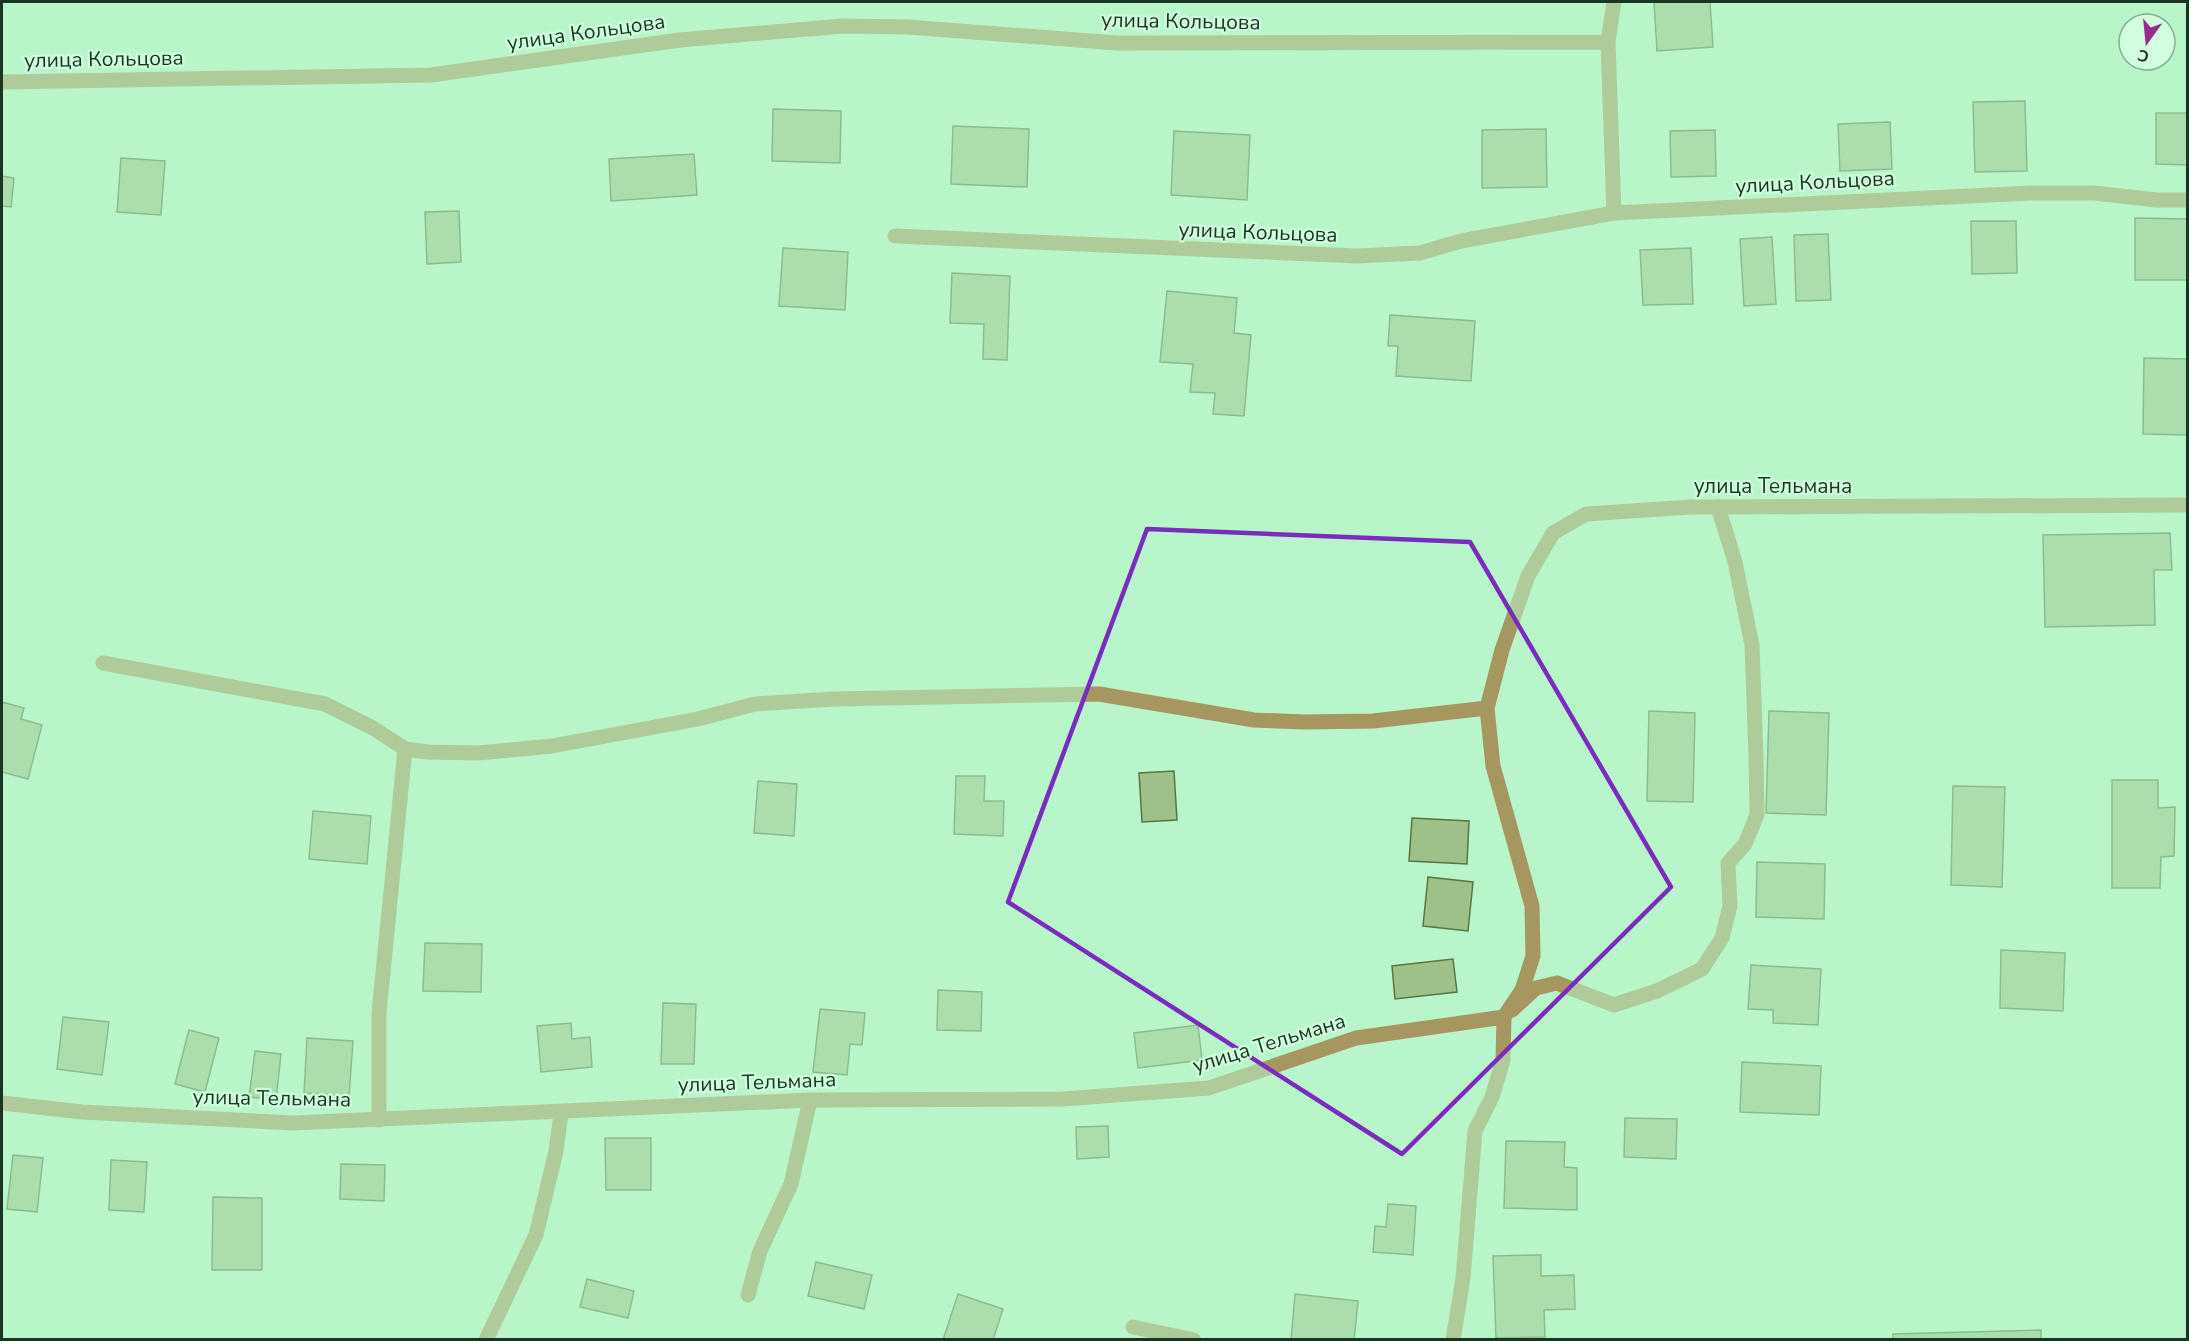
<svg xmlns="http://www.w3.org/2000/svg" width="2189" height="1341" font-family="'Nunito Sans',sans-serif">
<style>
.building{fill:#9ec18a;stroke:#577643;stroke-width:1.5}
.lines{fill:none;stroke-linecap:round;stroke-linejoin:round}
.lane{stroke:#a69760;stroke-width:15}
.street{stroke:#a69760;stroke-width:15}
.marked{fill:none;stroke:#7b2cbf;stroke-width:4.5;stroke-linejoin:round}
.labels{text-anchor:middle;stroke-width:4.5;stroke-linejoin:round;paint-order:stroke}
.street-label{font-size:21px;fill:#1c3424;stroke:#cfffdd}
</style>
<rect width="100%" height="100%" fill="#b8f5cb"/>
<path class="building" d="M1654,2H1710L1713,47L1657,51Z
M2025,101L2027,171L1975,172L1973,102Z
M773,109L841,111L840,163L772,161Z
M2156,113H2188V165L2156,164Z
M1890,122L1892,169L1840,171L1838,124Z
M953,126L1029,129L1027,187L951,184Z
M1546,129L1547,187L1482,188V130Z
M1715,130L1716,176L1671,177L1670,131Z
M1174,131L1250,135L1247,200L1171,195Z
M694,154L697,195L611,201L609,159Z
M121,158L165,161L161,215L117,212Z
M2,176L14,178L11,207L2,206Z
M459,211L461,262L427,264L425,212Z
M2135,218L2188,219V280H2135Z
M1971,221H2016L2017,273L1972,274Z
M1828,234L1831,300L1796,301L1794,235Z
M1772,237L1776,304L1744,306L1740,239Z
M783,248L848,252L845,310L779,306Z
M1691,248L1693,304L1643,305L1640,250Z
M952,273L1010,276L1007,360L983,359L984,324L950,323Z
M1167,291L1237,298L1234,333L1251,335L1244,416L1213,414L1215,393L1190,392L1193,364L1160,362Z
M1390,315L1475,321L1471,381L1396,376L1398,346H1388Z
M2144,358L2188,359V435L2143,434Z
M2170,533L2172,570H2154L2155,625L2045,627L2043,535Z
M2,702L24,708L21,719L42,725L28,779L2,772Z
M1649,711L1695,713L1693,802L1647,801Z
M1769,711L1829,713L1826,815L1766,813Z
M1174,771L1177,820L1142,822L1139,773Z
M956,776H985L984,801H1004L1003,836L954,834Z
M2112,780H2158V808L2175,807L2174,856L2161,857L2160,888H2112Z
M758,781L797,784L794,836L754,833Z
M1953,786L2005,787L2002,887L1951,885Z
M313,811L371,816L367,864L309,859Z
M1412,818L1469,821L1467,864L1409,861Z
M1757,862L1825,864L1824,919L1756,917Z
M1428,877L1473,882L1468,931L1423,926Z
M425,943L482,944L481,992L423,991Z
M2001,950L2065,953L2063,1011L2000,1008Z
M1453,959L1457,992L1395,999L1392,966Z
M1751,965L1821,969L1818,1025L1773,1023V1010L1748,1009Z
M938,990L982,992L981,1031L937,1030Z
M663,1003L696,1004L694,1064H661Z
M820,1009L865,1013L862,1045L850,1044L847,1075L813,1072Z
M63,1017L109,1022L102,1075L57,1069Z
M571,1023L572,1039L590,1037L592,1067L541,1072L537,1026Z
M1198,1025L1202,1060L1138,1068L1134,1033Z
M189,1030L219,1038L205,1092L175,1084Z
M307,1038L353,1041L349,1096L304,1093Z
M255,1051L281,1054L276,1100L249,1097Z
M1742,1062L1821,1066L1819,1115L1740,1112Z
M1625,1118L1677,1119L1676,1159L1624,1157Z
M1108,1126L1109,1157L1077,1159L1076,1127Z
M605,1138H651V1190H606Z
M1506,1141L1565,1142L1564,1167L1577,1168V1210L1504,1208Z
M13,1155L43,1158L37,1212L7,1209Z
M111,1160L147,1162L144,1212L109,1210Z
M341,1164L385,1165L384,1201L340,1199Z
M213,1197L262,1198V1270H212Z
M1388,1204L1416,1206L1413,1255L1373,1252L1375,1226L1386,1227Z
M1541,1255V1276L1574,1275L1575,1309L1544,1310L1545,1337L1496,1338L1493,1256Z
M816,1262L872,1275L864,1309L808,1296Z
M587,1279L634,1291L628,1318L580,1307Z
M958,1294L1003,1309L993,1340H943Z
M1295,1294L1358,1301L1354,1340H1291Z
M2041,1330V1340H1893V1334Z"/>
<g class="lines">
<path class="lane" d="M1512,1010L1536,988L1557,983L1614,1005L1657,991L1702,969L1722,938L1730,906L1728,863L1745,844L1757,815L1756,756L1752,645L1735,562L1718,507
M379,1120V1013L405,749
M748,1295L760,1251L791,1184L810,1100
M1133,1327L1194,1340
M486,1340L536,1235L556,1151L561,1113"/>
<path class="street" d="M1608,42L1614,2
M2,82L431,75L680,40L843,26L908,27L1117,43L1608,42L1614,213L2031,193H2094L2157,200H2188
M895,236L1357,256L1420,253L1461,241L1614,213
M103,663L325,704L373,728L405,749L428,752L478,753L552,746L698,719L755,704L834,699L1099,694L1254,720L1305,722L1373,721L1487,708
M2,1103L82,1112L293,1123L810,1100L1063,1099L1209,1088L1356,1038L1504,1017
M1453,1340L1463,1278L1475,1131L1492,1097L1503,1060L1504,1017L1522,990L1533,956L1532,906L1493,766L1487,708L1502,650L1528,576L1553,533L1586,514L1691,507L2188,505"/>
</g>
<path d="M0 0H2189V1341H0ZM1147,529L1470,542L1671,887L1402,1154L1008,902Z" fill="#b8f5cb" fill-opacity=".55" fill-rule="evenodd"/>
<path class="marked" d="M1147,529L1470,542L1671,887L1402,1154L1008,902Z"/>
<g class="labels">
<g class="street-label">
<text transform="translate(1181 21) rotate(1)" y="7">улица Кольцова</text>
<text transform="translate(586 32) rotate(-8)" y="7">улица Кольцова</text>
<text transform="translate(104 59) rotate(-1)" y="7">улица Кольцова</text>
<text transform="translate(1815 182) rotate(-3)" y="7">улица Кольцова</text>
<text transform="translate(1258 232) rotate(2)" y="7">улица Кольцoва</text>
<text x="1773" y="493">улица Тельмана</text>
<text transform="translate(1269 1043) rotate(-17)" y="7">улица Тельмана</text>
<text transform="translate(757 1082) rotate(-2)" y="7">улица Тельмана</text>
<text transform="translate(272 1098) rotate(1)" y="7">улица Тельмана</text>
</g>
</g>
<rect width="2189" height="1341" fill="none" stroke="#1c3424" stroke-width="6"/>
<g transform="translate(2147 42) rotate(195)"><circle r="28" fill="#cfffdd" stroke="#87ae93" stroke-width="1.5"/>
<path d="M0-4.5L10 22L0 15L-10 22Z" fill="#9a2b8a"/>
<text y="-9" font-size="16" font-weight="bold" text-anchor="middle" fill="#1c3424">С</text>
</g>
</svg>
